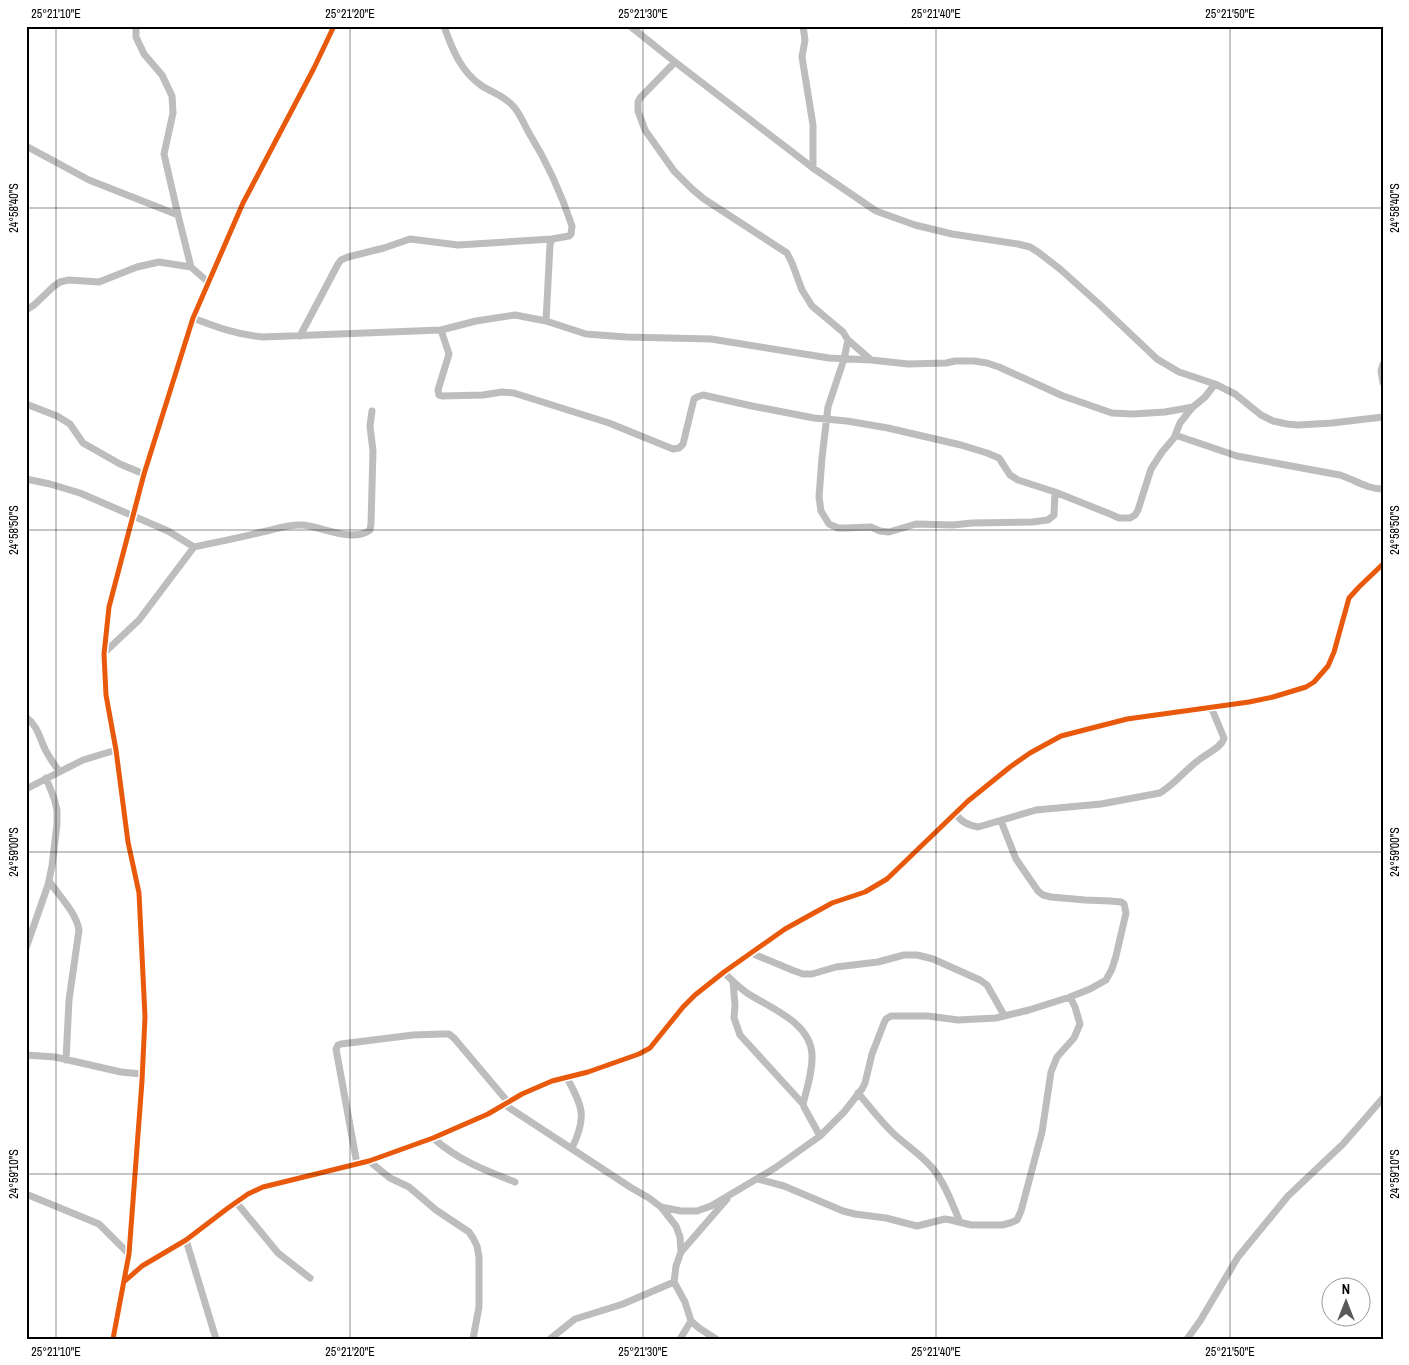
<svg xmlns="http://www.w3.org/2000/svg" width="1409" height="1365" font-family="'Archivo Narrow',sans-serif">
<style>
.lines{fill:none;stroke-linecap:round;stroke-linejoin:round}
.minor{stroke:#bdbdbd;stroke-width:7}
.cycleway-casing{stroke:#fff;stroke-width:8}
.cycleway{stroke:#e8590c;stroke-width:5}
.ticks{fill:none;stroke:#000;stroke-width:1;stroke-opacity:0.45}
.neatline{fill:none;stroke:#000;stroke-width:2}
.ticks-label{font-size:12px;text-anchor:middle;fill:#000}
</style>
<rect width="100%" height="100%" fill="#fff"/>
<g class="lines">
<path class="minor" d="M136,26V37L144,54L162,75L172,96L173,113L164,154L178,215
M444,26C452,49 461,72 482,86C493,93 505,96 514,107C520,114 524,124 529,133C547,162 561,193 572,226L571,234L569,236L552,239L550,245L546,321
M630,26L675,62L813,168L876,211L915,225L952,234L1018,244L1030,247L1038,252L1060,269L1099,304L1157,359L1179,372L1215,384L1235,394L1261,415L1273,421L1287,424L1298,425L1332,423L1383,417
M803,26L805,40L802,57L813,125V168
M675,62L640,98L638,102V111L645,130L674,171L692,189L704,199L787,253L792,263L802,290L812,306L843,332L848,340L871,360L908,364L946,363L955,361H974L987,363L999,367L1063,396L1112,413L1133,414L1165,412L1193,407
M26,146L89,180L178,215L191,267L208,282
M26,310L34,305L54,286L60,282L69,280L99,282L137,267L159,262L191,267
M193,318C216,327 238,335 263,337L441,330L476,321L515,315L546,321L586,334L626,337L711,339L829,358L871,360
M441,330L449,354L438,390L439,395L442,396L483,395L502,392L514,393L609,423L673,449L679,448L683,444L694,399L697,397L703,395L752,406L814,418L847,421L888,428L961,445L987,453L999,458L1010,475L1018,480L1055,492L1110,514L1119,518H1130L1135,515L1138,510L1151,469L1162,452L1174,438L1180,423L1187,414L1193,407L1205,397L1215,384
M300,336L338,264L341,260L348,257L384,248L410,239L458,245L552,239
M848,340L844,359L828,407L822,458L819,497L821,511L829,524L838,528H845L871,527L880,531L889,532L916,524L953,525L972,523L1032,522L1048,520L1054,515L1055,492
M1383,364L1381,371L1383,383
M26,404L57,416L70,424L83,443L120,464L144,474
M1175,435L1237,456L1340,475C1355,480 1367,489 1383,489
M26,479L50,484L80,493L168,531L194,547L139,620L104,653
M194,547C217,542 239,538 262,532C276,529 288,524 303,525C323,527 353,543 370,530L371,524L373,451L370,426L372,411
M26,717C37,725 39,736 44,747C48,756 54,764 59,771
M26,789L83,760L116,750
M955,813C961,822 968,825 978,827L1036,810L1101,804L1160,793C1175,784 1186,769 1200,759C1208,753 1222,747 1224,738L1211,707
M49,881C59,896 76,912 79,930L69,1000L66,1060
M26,948L48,885L52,866L57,824V810L54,798L46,778
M751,953L792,970L803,974H812L836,967L878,962L904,955H917L933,959L980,980L987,985L1004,1015
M724,972C731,980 739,987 747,993C770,1008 810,1022 812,1054C813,1070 807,1088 803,1104
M733,982L735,1005L734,1018L740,1035L803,1104L804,1107L820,1136
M26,1055L55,1057L121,1072L142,1074
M567,1078C583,1107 587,1117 572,1148
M858,1093C870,1107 881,1122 894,1134C907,1146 923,1156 934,1170C946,1185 952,1204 960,1222
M505,1105L630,1187L649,1198L661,1207L676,1226L680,1237L681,1252L676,1266L674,1282L685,1302L691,1321L680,1339
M433,1138C458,1160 484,1170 515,1182
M369,1161L390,1178L409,1187L436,1210L469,1232L473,1238L477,1246L479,1257V1307L473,1339
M357,1164L336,1049L338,1045L341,1044L413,1035L442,1034H449L454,1038L508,1102
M758,1179L784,1186L843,1211L855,1214L886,1218L917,1226L945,1219L951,1220L971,1225H1002L1010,1223L1017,1220L1021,1211L1042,1132L1051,1072L1057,1057L1074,1038L1080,1024L1075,1007L1070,997
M26,1194L99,1224L129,1254
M236,1202L278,1253L310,1278
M661,1207L681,1211H697L711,1206L775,1168L820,1136L844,1112L862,1089L865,1083L872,1054L884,1023L886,1019L891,1016H928L958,1020L996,1018L1029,1010L1070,997L1090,989L1106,980L1112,969L1116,956L1126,913L1124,904L1121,902L1110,901L1085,900L1051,897L1043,895L1038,891L1016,859L1001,821
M186,1240L216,1339
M681,1252L727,1199
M125,1281L142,1266L186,1240L228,1208L248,1194L263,1187L369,1161L433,1138L488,1114L522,1094L552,1081L588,1072L639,1054L650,1048L683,1007L695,995L724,972L785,929L832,903L865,892L887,879L968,801L1010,767L1030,753L1061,736L1127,719L1249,702L1273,697L1306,687L1314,682L1328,666L1334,652L1349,598L1359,587L1383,564
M691,1321L699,1328L716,1339
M113,1339L129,1254L142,1081L145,1017L139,893L128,842L116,750L106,695L104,654L109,607L144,474L193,318L243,203L314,68L334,26
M550,1339L575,1319L623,1304L674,1282
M1187,1339L1200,1321L1238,1257L1288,1196L1343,1144L1383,1098"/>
<g class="cycleway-casing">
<path id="cycleway" d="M125,1281L142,1266L186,1240L228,1208L248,1194L263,1187L369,1161L433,1138L488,1114L522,1094L552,1081L588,1072L639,1054L650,1048L683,1007L695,995L724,972L785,929L832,903L865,892L887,879L968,801L1010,767L1030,753L1061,736L1127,719L1249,702L1273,697L1306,687L1314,682L1328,666L1334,652L1349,598L1359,587L1383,564
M113,1339L129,1254L142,1081L145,1017L139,893L128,842L116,750L106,695L104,654L109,607L144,474L193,318L243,203L314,68L334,26"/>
</g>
<use href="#cycleway" class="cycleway"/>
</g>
<path class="ticks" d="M56,26V1339M350,26V1339M643,26V1339M936,26V1339M1230,26V1339M26,208H1383M26,530H1383M26,852H1383M26,1174H1383"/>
<rect width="1409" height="1365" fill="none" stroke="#ffffff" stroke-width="55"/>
<g transform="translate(1346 1302)"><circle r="24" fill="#ffffff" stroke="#999999"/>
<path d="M0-4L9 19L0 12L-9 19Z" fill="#595959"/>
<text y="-8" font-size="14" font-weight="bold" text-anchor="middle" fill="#000000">N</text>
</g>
<rect x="28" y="28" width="1354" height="1310" class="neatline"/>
<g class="ticks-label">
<text x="56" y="18">25°21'10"E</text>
<text x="350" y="18">25°21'20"E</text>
<text x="643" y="18">25°21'30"E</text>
<text x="936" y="18">25°21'40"E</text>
<text x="1230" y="18">25°21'50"E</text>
<text transform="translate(14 208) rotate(-90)" y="4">24°58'40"S</text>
<text transform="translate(1395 208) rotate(-90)" y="4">24°58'40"S</text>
<text transform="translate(14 530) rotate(-90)" y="4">24°58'50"S</text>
<text transform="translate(1395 530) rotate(-90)" y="4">24°58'50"S</text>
<text transform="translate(14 852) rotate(-90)" y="4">24°59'00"S</text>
<text transform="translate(1395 852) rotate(-90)" y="4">24°59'00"S</text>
<text transform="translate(14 1174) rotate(-90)" y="4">24°59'10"S</text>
<text transform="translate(1395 1174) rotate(-90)" y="4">24°59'10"S</text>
<text x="56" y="1356">25°21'10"E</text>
<text x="350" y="1356">25°21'20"E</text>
<text x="643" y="1356">25°21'30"E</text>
<text x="936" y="1356">25°21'40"E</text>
<text x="1230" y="1356">25°21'50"E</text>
</g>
</svg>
